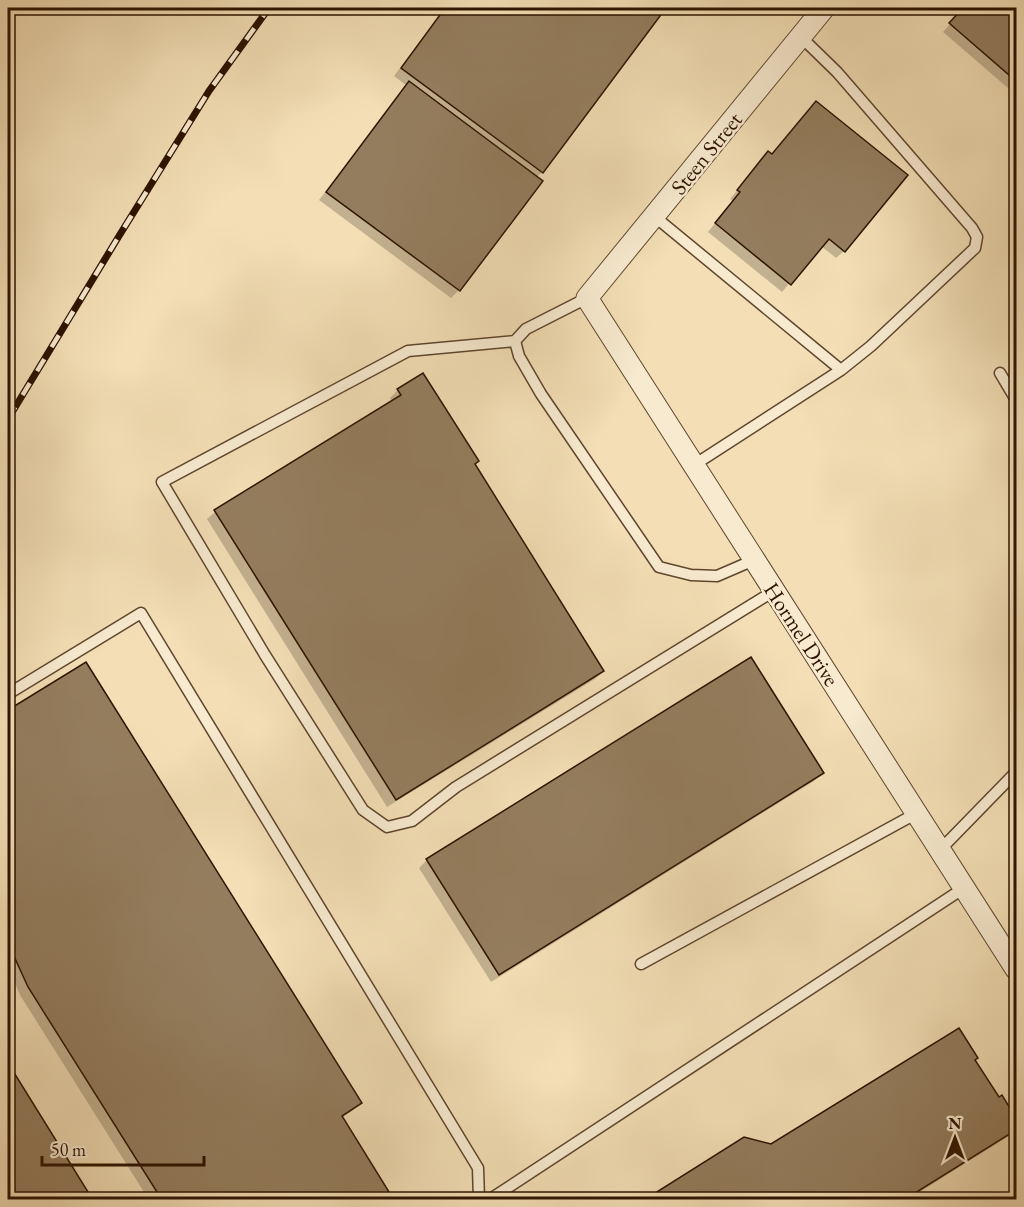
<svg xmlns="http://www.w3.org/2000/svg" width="1024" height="1207" font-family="'EB Garamond',serif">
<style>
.shadow{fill:#0003}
.building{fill:#947d5e;stroke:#2d1300;stroke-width:1.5}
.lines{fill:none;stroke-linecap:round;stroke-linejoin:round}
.lane-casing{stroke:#5e462d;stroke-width:13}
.street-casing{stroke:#5e462d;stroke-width:23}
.lane{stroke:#f7eacf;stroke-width:10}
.street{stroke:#f7eacf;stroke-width:21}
.rail-casing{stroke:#2d1300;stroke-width:7}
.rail{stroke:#f7eacf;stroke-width:4.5;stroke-dasharray:14;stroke-linecap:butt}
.labels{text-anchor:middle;stroke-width:5;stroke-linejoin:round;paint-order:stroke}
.street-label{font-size:22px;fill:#2d1300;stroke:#f7eacf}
</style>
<rect width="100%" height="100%" fill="#f3deb5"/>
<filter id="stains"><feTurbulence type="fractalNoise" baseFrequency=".00333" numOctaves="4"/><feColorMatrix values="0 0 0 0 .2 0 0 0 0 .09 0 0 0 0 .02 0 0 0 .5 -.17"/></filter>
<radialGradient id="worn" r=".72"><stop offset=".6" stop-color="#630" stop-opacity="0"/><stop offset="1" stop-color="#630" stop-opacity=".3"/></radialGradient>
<path class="shadow" d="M445,8H664L542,172L536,178L541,181L459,290L451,298L319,200L407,86L394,76Z
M964,8H1016V95L943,32Z
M771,156L844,251L836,258L821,246L782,292L708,232L733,201L730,199L761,161Z
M398,390L473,464L602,671L595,679L387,807L207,519L215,512L392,402L390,398Z
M85,664L360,1103L352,1111L341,1118L392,1200H149L20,995L8,967V712Z
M822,773L814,781L491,982L419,868L427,860Z
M973,1060L998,1099L1002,1097L1016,1121V1130L1012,1134L907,1200H647Z
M8,1066L91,1200H8Z"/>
<path class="building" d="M445,8H666L543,173L401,68Z
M963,8H1016V81L949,23Z
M409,81L543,181L460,291L326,192Z
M816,101L908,175L845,252L829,239L791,285L715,223L740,192L737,190L768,151L772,154Z
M423,373L479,461L475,464L604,671L396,800L214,510L401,395L397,389Z
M751,657L824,773L499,975L426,859Z
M86,662L362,1103L342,1116L394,1200H162L28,987L8,943V710Z
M959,1028L978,1058L975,1060L999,1097L1002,1095L1016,1118V1130L904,1200H644L744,1137L771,1144Z
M8,1063L93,1200H8Z"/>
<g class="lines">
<g class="lane-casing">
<path id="lane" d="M654,216L841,370
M587,298L526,329L515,341L519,356L541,394L659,567L691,575L717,576L754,560
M515,341L408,351L162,482L265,655L363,810L387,827L412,821L456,787L774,591
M1000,373L1016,400
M694,465L841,370L871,346L975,248L977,237L972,228L837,72L801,37
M8,694L141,613L478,1168L479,1200
M940,850L1016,772
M641,964L917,813
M489,1200L964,888"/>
</g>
<g class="street-casing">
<path id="street" d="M824,8L587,298L1016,969"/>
</g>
<use href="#lane" class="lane"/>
<use href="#street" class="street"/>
<g class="rail-casing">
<path id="rail" d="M8,419L119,236L209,91L269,8"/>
</g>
<use href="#rail" class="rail"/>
</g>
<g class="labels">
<g class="street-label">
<text transform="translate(706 153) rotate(-51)" y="8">Steen Street</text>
<text transform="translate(802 634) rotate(57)" y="8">Hormel Drive</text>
</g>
</g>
<rect width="1024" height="1207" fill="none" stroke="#f3deb5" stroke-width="30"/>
<rect x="9" y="9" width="1006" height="1189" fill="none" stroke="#2d1300" stroke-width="3"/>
<rect x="15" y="15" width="994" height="1177" fill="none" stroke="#2d1300" stroke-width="1.5"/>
<g transform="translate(955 1138)" stroke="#f7eacf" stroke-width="4.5" paint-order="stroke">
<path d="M0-4.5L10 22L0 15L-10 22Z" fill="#2d1300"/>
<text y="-9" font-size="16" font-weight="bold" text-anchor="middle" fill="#2d1300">N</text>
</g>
<path d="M42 1156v9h162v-9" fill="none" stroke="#2d1300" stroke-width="3"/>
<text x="51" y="1156" font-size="18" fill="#2d1300" stroke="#f7eacf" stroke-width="4.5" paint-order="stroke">50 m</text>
<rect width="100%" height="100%" filter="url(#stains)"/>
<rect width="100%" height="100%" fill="url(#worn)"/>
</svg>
